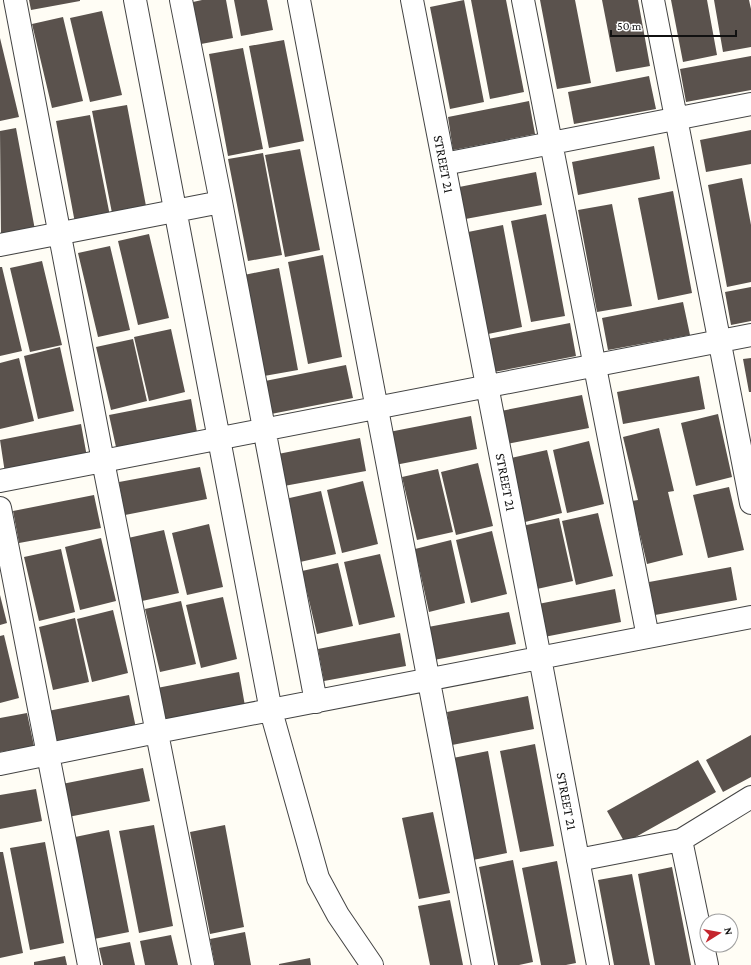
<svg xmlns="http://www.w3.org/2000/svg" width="751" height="965" font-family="'Crimson Pro',serif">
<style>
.building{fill:#5a524d}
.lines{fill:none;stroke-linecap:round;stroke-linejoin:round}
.minor-casing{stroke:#444;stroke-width:24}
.minor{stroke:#fff;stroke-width:22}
.labels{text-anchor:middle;stroke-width:4;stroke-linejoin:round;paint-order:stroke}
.street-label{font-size:14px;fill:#111;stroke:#fff}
</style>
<rect width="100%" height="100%" fill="#fffdf5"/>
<path class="building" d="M29,0H80V1L31,10Z
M202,0H226L233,38L201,44L193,2Z
M234,0H267L273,30L241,36Z
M464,0L484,102L450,109L430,7Z
M471,0H506L524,92L490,99Z
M540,0H575L591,83L557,89Z
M602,0H638L650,66L616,72Z
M671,0H707L717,55L683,62Z
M714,0H749L751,9V47L723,52Z
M102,11L122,95L90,102L70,18Z
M63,17L83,101L52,108L32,24Z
M0,38L19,117L0,121Z
M284,40L304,141L269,148L249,46Z
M243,48L263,149L228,156L209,54Z
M751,56V90L686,102L680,69Z
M649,76L656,109L574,124L568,92Z
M529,101L535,134L453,150L448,117Z
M127,105L146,206L112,213L92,111Z
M90,115L110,216L75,223L56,121Z
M16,128L35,230L1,236L0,131Z
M751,130V164L706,172L700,140Z
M654,146L660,179L578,195L572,162Z
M300,149L320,250L285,257L265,155Z
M263,153L282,255L248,261L228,159Z
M536,172L542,205L460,220L454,188Z
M742,178L751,225V282L727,287L708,185Z
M673,191L692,293L658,300L638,198Z
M612,204L632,306L597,312L578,210Z
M546,214L565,316L531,322L511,221Z
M503,225L522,327L488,334L468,232Z
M149,234L169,318L138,325L118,241Z
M110,246L130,330L98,337L78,253Z
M323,255L342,357L308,364L288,262Z
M42,261L62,345L30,352L10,268Z
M0,267H2L22,351L0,356Z
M279,268L298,370L264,376L244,275Z
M751,287V321L731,325L725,292Z
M683,302L690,335L608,350L602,318Z
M570,323L576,356L494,372L488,339Z
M171,329L185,392L149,401L134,337Z
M133,339L147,401L111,410L96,347Z
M60,347L74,411L38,419L24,356Z
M19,358L34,421L0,429V363Z
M751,358V392H749L743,359Z
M346,365L353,398L271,414L265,381Z
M699,376L705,409L623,424L617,392Z
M582,395L589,428L507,444L501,411Z
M191,399L197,432L116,447L109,415Z
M718,414L732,477L696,486L681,423Z
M471,416L477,449L395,465L389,432Z
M81,424L87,457L5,473L0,440Z
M659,428L674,491L668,492L683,555L647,564L632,501L638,500L623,437Z
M360,438L366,471L284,486L278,454Z
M589,441L604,504L567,513L553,450Z
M547,450L562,513L525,522L511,458Z
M478,463L493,526L456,535L441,472Z
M200,467L207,499L125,515L119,482Z
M438,469L453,532L417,540L402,477Z
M363,481L378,544L342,553L327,490Z
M729,487L744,550L708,558L693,495Z
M321,491L336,554L300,562L285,499Z
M94,495L101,528L19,543L13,511Z
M598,513L613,576L576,585L562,521Z
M559,518L573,581L537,589L522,526Z
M209,524L223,587L187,595L172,533Z
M164,530L179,593L142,601L128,538Z
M492,531L507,594L471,603L456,540Z
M101,538L116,601L80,610L65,547Z
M451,540L465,603L429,612L415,549Z
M61,549L75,612L39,621L24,557Z
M380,554L395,617L359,625L344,562Z
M338,563L353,626L317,634L302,571Z
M731,567L737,600L655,615L649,582Z
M615,589L621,622L539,638L533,605Z
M0,595L7,623L0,625Z
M223,597L237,659L201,668L186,605Z
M181,601L196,664L160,672L145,609Z
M113,610L128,673L92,682L77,619Z
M509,612L516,644L434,660L428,627Z
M75,618L89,682L53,690L39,627Z
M400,633L406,666L324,681L318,649Z
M4,635L19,698L0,703V636Z
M239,672L245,706L163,721L157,688Z
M129,695L136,728L54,744L48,711Z
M528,696L534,729L452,745L447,712Z
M27,713L34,746L0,752V718Z
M751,735V777L723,792L706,760Z
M535,744L554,846L520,852L500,751Z
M488,751L507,853L473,860L453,758Z
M698,760L716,792L625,843L607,811Z
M143,768L150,801L68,817L62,784Z
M36,789L42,821L0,829V795Z
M433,812L450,893L419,899L402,818Z
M154,825L173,926L139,933L119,831Z
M225,825L244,927L210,934L190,832Z
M109,830L129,932L94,939L75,837Z
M45,842L64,943L30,950L10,848Z
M0,852H3L23,953L0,958Z
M513,860L533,962L519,965H498L479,867Z
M557,861L576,963L566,965H541L522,868Z
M672,867L691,965H655L638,874Z
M632,874L650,965H614L598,880Z
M450,900L463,965H430L418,906Z
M245,932L251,965H215L210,939Z
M171,935L178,965H145L140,941Z
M130,942L135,965H103L99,948Z
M65,956L67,965H34V962Z
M310,958L311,965H279V964Z"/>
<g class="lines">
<g class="minor-casing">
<path id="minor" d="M15,0L103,461L203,965
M135,0L271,711L318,878L338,915L372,965
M181,0L221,202L316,702
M299,0L483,965
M412,0L540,658L598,965
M523,0L648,637
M653,0L751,503
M444,164L751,104
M0,245L221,202
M0,481L751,335
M0,508L89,965
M0,764L157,732L751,617
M681,840L707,965
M578,860L681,840L751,797"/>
</g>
<use href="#minor" class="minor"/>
</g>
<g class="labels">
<g class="street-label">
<text transform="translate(444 164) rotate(79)" y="5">STREET 21</text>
<text transform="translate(506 482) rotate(79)" y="5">STREET 21</text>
<text transform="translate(567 801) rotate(79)" y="5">STREET 21</text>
</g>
</g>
<g transform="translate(719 933) rotate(79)"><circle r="19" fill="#ffffff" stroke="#a0a0a0"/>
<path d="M0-3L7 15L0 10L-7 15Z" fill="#c4262e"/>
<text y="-6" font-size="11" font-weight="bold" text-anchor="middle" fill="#111111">N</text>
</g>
<path d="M611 30v6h125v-6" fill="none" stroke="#111111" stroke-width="2"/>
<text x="617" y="30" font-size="12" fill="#111111" stroke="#ffffff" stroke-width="3" paint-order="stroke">50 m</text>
</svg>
